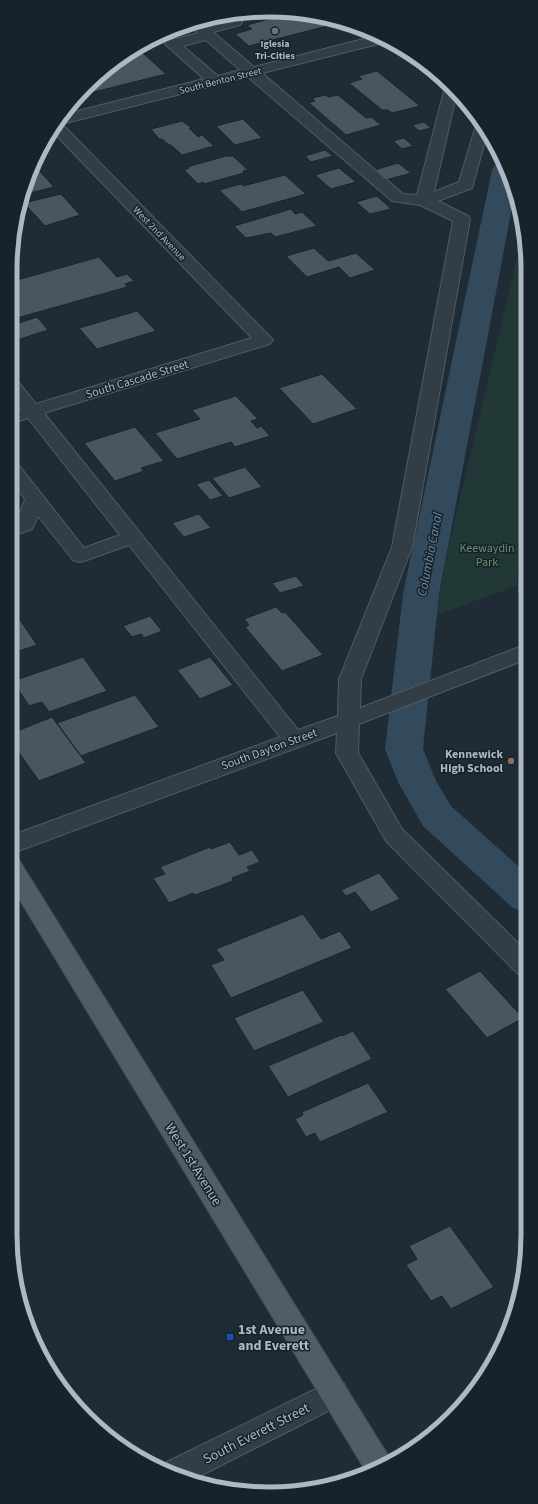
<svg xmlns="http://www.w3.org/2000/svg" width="538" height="1504" font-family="'Source Sans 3',sans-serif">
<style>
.green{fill:#223837}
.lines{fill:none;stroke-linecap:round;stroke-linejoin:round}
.canal{fill:#334a5c;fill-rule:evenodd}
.building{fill:#475661;stroke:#1a242c}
.minor-casing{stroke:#505b64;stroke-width:2}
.major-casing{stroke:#3c464f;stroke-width:2}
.minor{fill:#333d45;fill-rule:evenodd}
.major{fill:#505c66;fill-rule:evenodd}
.worship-dot{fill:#6b7280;stroke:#18222a;stroke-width:1.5}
.education-dot{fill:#8d6e63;stroke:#18222a;stroke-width:1.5}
.transit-dot{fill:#1a4fb4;stroke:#18222a;stroke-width:1.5}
.labels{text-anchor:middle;stroke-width:3;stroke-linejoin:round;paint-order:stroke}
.far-poi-label{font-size:10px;font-weight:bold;fill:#acb8c3;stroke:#18222a}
.far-street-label{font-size:10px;fill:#acb8c3;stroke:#18222a}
.street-label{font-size:12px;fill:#acb8c3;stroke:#18222a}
.park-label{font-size:12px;fill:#65926a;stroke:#18222a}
.poi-label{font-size:12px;font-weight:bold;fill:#acb8c3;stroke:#18222a;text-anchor:end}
.water-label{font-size:13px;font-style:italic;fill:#6e8da6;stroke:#18222a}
.near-street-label{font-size:14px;fill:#acb8c3;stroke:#18222a}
.near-poi-label{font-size:14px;font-weight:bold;fill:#acb8c3;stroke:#18222a;text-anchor:start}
.rim{fill:none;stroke:#acb8c3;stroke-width:5}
</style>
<rect width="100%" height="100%" fill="#1f2b35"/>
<path class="green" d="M524,229L526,235L527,582L436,615L450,540Z"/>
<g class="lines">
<path class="canal" d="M504,162L514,197L439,594L423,749L436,781L451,806L527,874V912L513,908L423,826L398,782L385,749L403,594L492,170L496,164Z"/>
</g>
<path class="building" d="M284,15L336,19L343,22L249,46L235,34L252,29L247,25Z
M143,53L166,74L82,95L126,57Z
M377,71L420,106L392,113L388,110H382L349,83L362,79L358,76Z
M326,95L328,97L338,95L366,118L371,117L381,125L346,135L309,103L315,101L312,98Z
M243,119L262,138L235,145L216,126Z
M182,121L192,128H189L198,137L202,135L214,146L182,155L171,145H169L162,139H159L151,129Z
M424,122L431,128L419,131L412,125Z
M404,138L413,146L402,149L393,141Z
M325,150L333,156L311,162L305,156Z
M226,156H233L248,170L243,171L244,173L204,184L203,182L198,184L184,170L189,168L187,167Z
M398,163L411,173L386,180L374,170Z
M36,167L54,187L22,195Z
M339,168L356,182L331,189L315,175Z
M285,175L306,194L242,212L219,190L241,184L243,186Z
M61,194L80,215L45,226L24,203Z
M377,196L391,209L370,214L356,202Z
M291,209L295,214L302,212L317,226L275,237L271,233L246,238L234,226Z
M314,248L328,261L356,253L375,270L350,278L339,267L307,277L286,256Z
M99,257L117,277L127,274L134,281L125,284L127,287L10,320V282Z
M137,311L156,331L97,349L79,328Z
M37,317L48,330L14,341L10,337V326Z
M322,374L357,409L313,424L279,388Z
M236,396L258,419L251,421L257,428L261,426L270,436L235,447L231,442L177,459L155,433L200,419L192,410Z
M135,427L164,461L141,468L144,471L115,481L84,443Z
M245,467L262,487L229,498L212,478Z
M209,480L223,496L210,500L196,484Z
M199,514L211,528L184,537L172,523Z
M519,567L526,568L527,594L517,593Z
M296,576L304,586L280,593L272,583Z
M276,607L282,613L285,612L323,655L282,671L245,627L249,625L244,619Z
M16,614L37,645L10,654V616Z
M150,616L162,631L144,638L141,634L132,637L123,626Z
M83,657L107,691L49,712L42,702L29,706L13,681Z
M210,657L233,685L200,699L177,670Z
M135,695L159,727L81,756L57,723Z
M52,717L86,763L39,781L10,740V734Z
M230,842L239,855L252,850L260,862L247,867L250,871L232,878L233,881L195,895L193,893L169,903L153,878L165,874L160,867L210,847L211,849Z
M379,873L400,899L371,912L355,892L346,896L341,890Z
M303,914L321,939L340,931L352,948L231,998L211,965L224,960L216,949Z
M480,971L523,1018L487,1038L445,989Z
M303,990L324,1022L254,1051L234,1018Z
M353,1031L372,1059L288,1097L268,1066L341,1035L342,1036Z
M368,1083L388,1112L320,1142L315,1133L306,1137L295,1119L303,1115L302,1112Z
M450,1226L494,1287L451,1309L442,1296L431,1301L406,1265L417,1259L409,1246Z"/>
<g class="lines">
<g class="minor-casing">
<path id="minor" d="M235,12L241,13L242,22L240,25L213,32L254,67L375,36L386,42L262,73L403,194L417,195L446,84L457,92L434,192L459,182L477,122L479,121L487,134L472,188L438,201L468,216L470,219L412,547L361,679L360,708L527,644V659L359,724L358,753L402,829L527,952V977L518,974L386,841L336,753L337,733L10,854V836L280,737L129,545L87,560L80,562L73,560L38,516L32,529L10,537V524L17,521L25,499L10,480V461L17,463L84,548L120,535L28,418L10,424V412L21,409L10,395V378L16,379L36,404L252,338L53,132L62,115L204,79L165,44L167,41L198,33L191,27L203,23L206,25L228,20L227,15ZM206,40L240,70L218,76L183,46ZM248,77L392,201L420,205L453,221L392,547L339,679L338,716L298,730L44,413L270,344L273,340L62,124Z
M334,1380L344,1383L348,1393L344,1403L196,1478L165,1468L167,1462Z"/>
</g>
<g class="major-casing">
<path id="major" d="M10,855L18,858L391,1460L365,1470L10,884Z"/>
</g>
<use href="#minor" class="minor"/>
<use href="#major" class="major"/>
</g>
<circle class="worship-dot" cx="275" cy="31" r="4"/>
<circle class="education-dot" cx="511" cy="761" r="4"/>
<rect class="transit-dot" x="226" y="1333" width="8" height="8" rx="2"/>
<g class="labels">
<g class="far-poi-label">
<text x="275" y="47">Iglesia<tspan x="275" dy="12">Tri-Cities</tspan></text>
</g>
<g class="far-street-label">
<text transform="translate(220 80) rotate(-14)" y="4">South Benton Street</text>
<text transform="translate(160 233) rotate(46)" y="4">West 2nd Avenue</text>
</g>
<g class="street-label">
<text transform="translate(137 379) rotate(-17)" y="4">South Cascade Street</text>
<text transform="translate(269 749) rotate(-20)" y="4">South Dayton Street</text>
</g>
<g class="park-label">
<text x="487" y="552">Keewaydin<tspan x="487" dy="14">Park</tspan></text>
</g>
<g class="poi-label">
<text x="503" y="758">Kennewick<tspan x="503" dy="14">High School</tspan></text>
</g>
<g class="water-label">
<text transform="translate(429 554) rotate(-79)" y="5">Columbia Canal</text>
</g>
<g class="near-street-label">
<text transform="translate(194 1164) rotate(58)" y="5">West 1st Avenue</text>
<text transform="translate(256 1433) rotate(-27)" y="5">South Everett Street</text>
</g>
<g class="near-poi-label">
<text x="238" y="1334">1st Avenue<tspan x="238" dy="16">and Everett</tspan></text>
</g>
</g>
<path d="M0 0H538V1504H0ZM269 17H269A252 252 0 0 1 521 269V1235A252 252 0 0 1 269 1487H269A252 252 0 0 1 17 1235V269A252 252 0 0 1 269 17Z" fill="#18222a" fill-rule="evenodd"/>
<path class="rim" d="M269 17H269A252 252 0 0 1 521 269V1235A252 252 0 0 1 269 1487H269A252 252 0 0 1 17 1235V269A252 252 0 0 1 269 17Z"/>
</svg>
